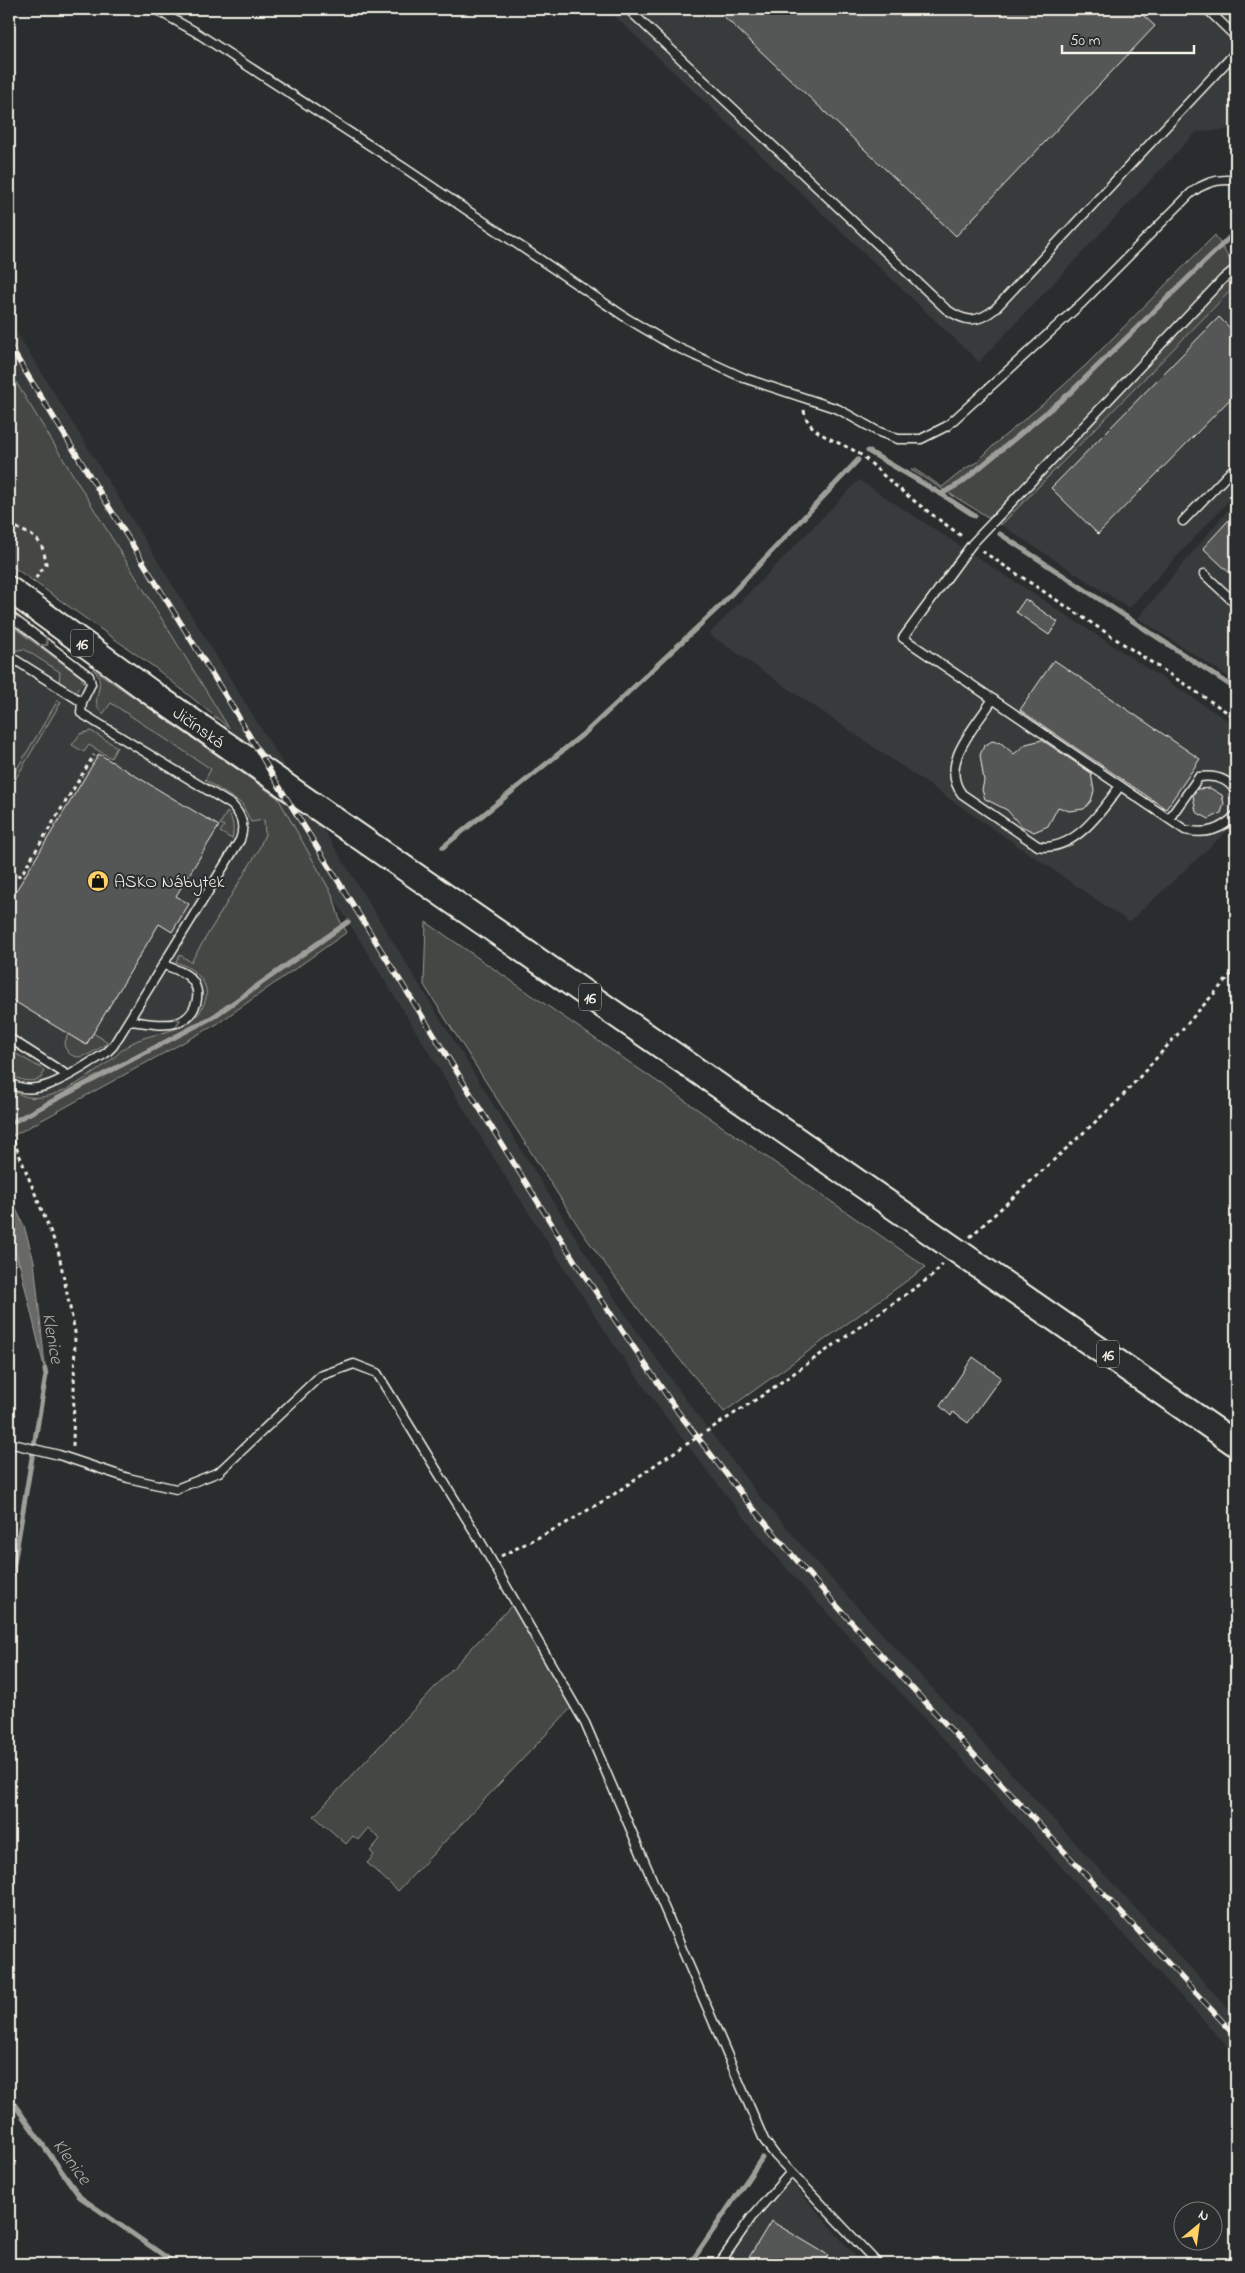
<svg xmlns="http://www.w3.org/2000/svg" width="1245" height="2273" font-family="'Indie Flower',sans-serif">
<style>
.built{fill:#373a3a}
.green{fill:#444645;stroke:#9c9c96}
.water{fill:#676866;stroke:#9f9f9a}
.lines{fill:none;stroke-linecap:round;stroke-linejoin:round}
.stream{stroke:#9f9f9a;stroke-width:5}
.building{fill:#555756;stroke:#f4f1e8}
.lane-casing{stroke:#f4f1e8;stroke-width:11}
.primary-casing{stroke:#f4f1e8;stroke-width:28}
.path{stroke:#f4f1e8;stroke-width:3;stroke-dasharray:4 4;stroke-linecap:butt}
.lane{stroke:#2a2d2e;stroke-width:8}
.primary{stroke:#2a2d2e;stroke-width:24}
.rail-casing{stroke:#f4f1e8;stroke-width:5.5}
.rail{stroke:#2a2d2e;stroke-width:4;stroke-dasharray:11;stroke-linecap:butt}
.oneway{stroke:#71726f}
.labels{text-anchor:middle;stroke-width:4;stroke-linejoin:round;paint-order:stroke}
.shield{fill:#2a2d2e;stroke:#b7b6b0;stroke-width:1}
.shield-label{font-size:16px;font-weight:bold;fill:#f4f1e8}
.street-label{font-size:18px;fill:#f4f1e8;stroke:#2a2d2e}
.poi-label{font-size:18px;fill:#f4f1e8;stroke:#2a2d2e;text-anchor:start}
.water-label{font-size:19px;font-style:italic;fill:#b5b3ae;stroke:#2a2d2e}
</style>
<rect width="100%" height="100%" fill="#2a2d2e"/>
<filter id="ink" filterUnits="userSpaceOnUse"><feTurbulence type="fractalNoise" baseFrequency=".02" numOctaves="2"/><feDisplacementMap in="SourceGraphic" scale="10" xChannelSelector="R" yChannelSelector="G"/><feConvolveMatrix kernelMatrix="1 2 1 2 8 2 1 2 1" color-interpolation-filters="sRGB"/></filter>
<g filter="url(#ink)">
<path class="built" d="M607,9H1236V129L1196,132L979,362Z
M1236,285V493L1129,608L1001,525Z
M9,320L585,1253L636,1330L689,1404L757,1493L814,1560L1236,2017V2056L794,1577L737,1509L668,1420L614,1345L505,1176L9,371Z
M859,480L1236,726V823L1129,922L709,634Z
M1236,500V682L1138,618Z
M9,623L274,802L331,912L201,1028L9,1133Z
M783,2172L862,2264H716Z"/>
<path class="green" d="M1215,235L1236,270V285L1001,525L911,470L914,469L942,487L966,468L977,462L997,442L1042,405L1086,365Z
M9,371L229,728L154,667L9,564Z
M9,624L81,677L84,683L76,691L59,682L60,672L24,649L13,651L9,649Z
M93,669L278,798L333,896L340,921L347,932L217,1024L9,1138V1088C40,1114 85,1080 111,1060C118,1054 124,1047 132,1043C156,1030 192,1034 204,1004C206,999 207,995 206,989C202,975 190,967 176,962L180,955L191,962L258,851L265,834L264,820L251,822L242,804L205,780L211,769L111,703L103,714C86,699 110,687 93,669Z
M58,700L61,702L9,790V782Z
M91,731L117,747L111,758L89,745L84,752L72,745L80,734Z
M227,812C234,819 234,830 232,839L220,832L224,826L220,824Z
M426,922L926,1267L724,1412L645,1318L584,1235L424,985Z
M93,1033L108,1042L106,1044C93,1052 73,1068 64,1045L68,1034L86,1045Z
M9,1050L41,1068L44,1072L41,1078C29,1084 19,1080 9,1073Z
M9,1233L20,1266L9,1252Z
M512,1605L571,1708L398,1891L367,1863L374,1855L370,1851L380,1839L368,1828L358,1840L353,1836L346,1844L314,1816Z"/>
<path class="water" d="M9,1194L24,1226L34,1261L46,1375L20,1266L9,1233Z"/>
<g class="lines">
<path class="stream" d="M868,451L941,494L961,483L1071,392L1232,235
M941,494L975,516
M1000,534L1236,689
M443,847L587,731L721,605L858,460
M9,1124L213,1017L348,922
M9,1593L46,1375L45,1369
M9,2097L80,2197L176,2264
M690,2264L762,2158"/>
</g>
<path class="building" d="M716,9H1136L1155,26L956,236Z
M1219,317L1236,334V393L1098,534L1051,488Z
M1236,512V579L1203,548Z
M1025,599L1058,622L1049,635L1016,612Z
M1054,660L1200,759L1166,809L1020,710Z
M1042,740L1091,773L1094,791L1091,801L1084,809L1069,811L1058,807L1048,826L1034,832L1021,826L1007,810L985,799L982,790L984,781L980,755L984,746L992,741L1001,743L1014,754L1026,744Z
M99,754L219,826L176,896L189,904L172,932L159,924L86,1045L9,998V891L14,894Z
M1210,788L1222,795L1224,804L1221,813L1209,819L1196,812L1193,795L1197,789Z
M973,1357L1001,1377L968,1423L953,1412L951,1416L940,1406Z
M771,2221L828,2255L822,2264H745Z"/>
<g class="lines">
<g class="lane-casing">
<path id="lane" d="M155,9L194,31L406,169L628,319L672,345L744,378L838,409L877,431L898,439H921L947,426L1082,303L1191,193C1205,182 1219,178 1236,181
M628,9L946,309C965,322 976,324 995,309L1236,52
M1207,9L1236,37
M1236,268L1223,279L972,544L903,638L1185,830C1206,835 1221,830 1236,815
M1183,521L1236,466
M1204,574L1236,604
M9,610L11,617L89,676L91,684L82,702
M9,656L82,702L81,713L232,805C242,816 245,826 240,840L113,1046L106,1053C80,1068 36,1103 9,1082
M993,699C976,726 938,764 962,794L1038,846C1073,853 1102,811 1120,786
M1169,819L1199,777C1215,775 1228,778 1236,792
M129,1021C144,1022 161,1027 176,1023C196,1018 205,991 189,977C183,971 172,968 164,965
M9,1038L67,1075
M9,1443L59,1455L128,1478L176,1489L219,1472L320,1376L354,1364L377,1373L479,1539L585,1723L764,2140L775,2155L878,2264
M719,2264L751,2218L791,2172"/>
</g>
<g class="primary-casing">
<path id="primary" d="M9,589L156,696L1236,1444"/>
</g>
<path class="path" d="M804,410C807,435 840,441 858,453C870,461 879,472 890,481C913,501 938,519 963,537
M9,524C32,536 43,536 46,564L33,582
M982,551L1236,718
M9,878L21,875L94,755
M9,1125L12,1137L58,1250L75,1332L73,1447
M970,1237L1118,1101L1236,969
M501,1556L563,1525L613,1495L659,1462L760,1397L932,1276L943,1264"/>
<use href="#lane" class="lane"/>
<use href="#primary" class="primary"/>
<g class="rail-casing">
<path id="rail" d="M9,345L235,711L274,778L574,1260L678,1412L747,1501L804,1569L873,1646L1236,2036"/>
</g>
<use href="#rail" class="rail"/>
</g>
<defs><path id="oneway-chevron" d="M-2-3.5L2.5 0L-2 3.5" fill="none" stroke-width="1.6" stroke-linecap="round" stroke-linejoin="round" transform="scale(1.25)"/></defs>
<g class="oneway">
<use href="#oneway-chevron" transform="translate(45 643) rotate(37)"/>
<use href="#oneway-chevron" transform="translate(177 1021) rotate(-19)"/>
</g>
</g>
<defs>
<g id="shop-disc" transform="scale(1.125)"><circle r="9.5" fill="#ffd166" stroke="#2a2d2e"/><path d="M-5-2.5h2.3a2.7 3.5 0 0 1 5.4 0H5L5.5 6h-11ZM-1.5-2.5h3a1.5 2.3 0 0 0-3 0Z" fill="#111"/></g>
</defs>
<g fill-rule="evenodd">
<use href="#shop-disc" x="98" y="881"/>
</g>
<g class="labels">
<g class="shield">
<rect x="71" y="629.5" width="22" height="27" rx="4"/>
<rect x="579" y="983.5" width="22" height="27" rx="4"/>
<rect x="1097" y="1340.5" width="22" height="27" rx="4"/>
</g>
<g class="shield-label">
<text x="82" y="649">16</text>
<text x="590" y="1003">16</text>
<text x="1108" y="1360">16</text>
</g>
<g class="street-label">
<text transform="translate(199 727) rotate(35)" y="6">Jičínská</text>
</g>
<g class="poi-label">
<text x="114" y="887">ASKO Nábytek</text>
</g>
<g class="water-label">
<text transform="translate(54 1338) rotate(80)" y="7">Klenice</text>
<text transform="translate(73 2161) rotate(54)" y="7">Klenice</text>
</g>
</g>
<rect width="1245" height="2273" fill="none" stroke="#2a2d2e" stroke-width="30"/>
<rect x="15" y="15" width="1215" height="2243" fill="none" stroke="#f4f1e8" stroke-width="2" filter="url(#ink)"/>
<g transform="translate(1198 2226) rotate(29)"><circle r="24" fill="#2a2d2e" stroke="#7b7b78"/>
<path d="M0-4L9 19L0 12L-9 19Z" fill="#ffd166"/>
<text y="-8" font-size="14" font-weight="bold" text-anchor="middle" fill="#f4f1e8">N</text>
</g>
<path d="M1062 45v8h132v-8" fill="none" stroke="#f4f1e8" stroke-width="2.5"/>
<text x="1070" y="45" font-size="15" fill="#f4f1e8" stroke="#2a2d2e" stroke-width="4" paint-order="stroke">50 m</text>
</svg>
